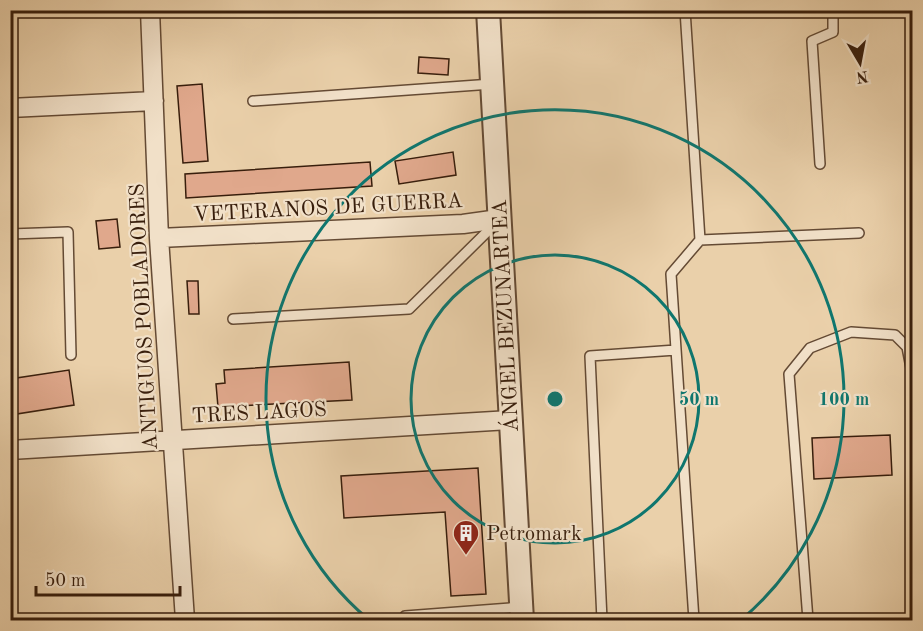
<svg xmlns="http://www.w3.org/2000/svg" width="923" height="631" font-family="'Old Standard TT',serif">
<style>
.building{fill:#e0a88c;stroke:#381e0c;stroke-width:1.5}
.lines{fill:none;stroke-linecap:round;stroke-linejoin:round}
.service-casing{stroke:#644a34;stroke-width:12}
.minor-casing{stroke:#644a34;stroke-width:21}
.tertiary-casing{stroke:#644a34;stroke-width:26}
.service{stroke:#f1e0c8;stroke-width:9}
.minor{stroke:#f1e0c8;stroke-width:18}
.tertiary{stroke:#f1e0c8;stroke-width:22}
.ring{fill:none;stroke:#0f766e;stroke-width:3}
.labels{text-anchor:middle;stroke-width:4.5;stroke-linejoin:round;paint-order:stroke}
.street-label{font-size:21px;fill:#381e0c;stroke:#f1e0c8}
.poi-label{font-size:21px;fill:#381e0c;stroke:#f1e0c8;text-anchor:start}
.centre{fill:#0f766e;stroke:#f1e0c8;stroke-width:3}
.ring-label{font-size:18px;text-anchor:middle;font-weight:bold;fill:#0f766e;stroke:#f1e0c8;stroke-width:4.5;stroke-linejoin:round;paint-order:stroke}
</style>
<rect width="100%" height="100%" fill="#ead0aa"/>
<filter id="stains"><feTurbulence type="fractalNoise" baseFrequency=".00333" numOctaves="4"/><feColorMatrix values="0 0 0 0 .2 0 0 0 0 .09 0 0 0 0 .02 0 0 0 .5 -.17"/></filter>
<radialGradient id="worn" r=".72"><stop offset=".6" stop-color="#630" stop-opacity="0"/><stop offset="1" stop-color="#630" stop-opacity=".3"/></radialGradient>
<path class="building" d="M419,57L449,59L448,75L418,73Z
M202,84L208,161L183,163L177,86Z
M453,152L456,175L399,184L395,161Z
M370,162L372,186L186,198L185,174Z
M117,219L120,247L99,249L96,221Z
M187,281H198L199,314H189Z
M349,362L352,400L218,407L216,384L225,383L224,370Z
M69,370L74,405L10,415V379Z
M890,435L892,475L814,479L812,438Z
M478,468L486,594L451,596L445,512L344,518L341,476Z"/>
<g class="lines">
<g class="service-casing">
<path id="service" d="M685,10L700,240
M253,101L492,84
M820,164L812,41L833,32V10
M10,234L68,232L71,355
M233,319L409,309L497,222
M912,459V553
M405,616L522,607
M602,620L590,356L676,350
M694,620L671,274L700,240L859,233
M808,620L789,374L810,348L851,332L895,335L907,347L912,373"/>
</g>
<g class="minor-casing">
<path id="minor" d="M150,10L159,238L185,620
M10,108L154,101
M159,238L463,224L499,219
M10,450L511,420"/>
</g>
<g class="tertiary-casing">
<path id="tertiary" d="M488,10L522,620"/>
</g>
<use href="#service" class="service"/>
<use href="#minor" class="minor"/>
<use href="#tertiary" class="tertiary"/>
</g>
<g class="ring">
<circle cx="555" cy="399" r="144"/>
<path d="M369 620A289 289 0 1 1 741 620"/>
</g>
<defs>
<g id="building-pin" transform="scale(1.35)"><path d="M0 17L-7.5 6A9.5 9.5 0 1 1 7.5 6Z" fill="#8f2418" stroke="#f1e0c8"/><path d="M-4-6H4V6H1V3H-1V6H-4ZM-2.5-4.3h1.7v1.8h-1.7ZM.8-4.3h1.7v1.8H.8ZM-2.5-1h1.7V.8h-1.7ZM.8-1h1.7V.8H.8Z" fill="#fff"/></g>
</defs>
<g fill-rule="evenodd">
<use href="#building-pin" x="466" y="533"/>
</g>
<g class="labels">
<g class="street-label">
<text transform="translate(328 207) rotate(-3)" y="7">VETERANOS DE GUERRA</text>
<text transform="translate(505 316) rotate(-93)" y="7">ÁNGEL BEZUNARTEA</text>
<text transform="translate(143 317) rotate(-93)" y="7">ANTIGUOS POBLADORES</text>
<text transform="translate(259 412) rotate(-3)" y="7">TRES LAGOS</text>
</g>
<g class="poi-label">
<text x="486" y="540">Petromark</text>
</g>
</g>
<circle cx="555" cy="399" r="9" class="centre"/>
<g class="ring-label">
<text x="699" y="405">50 m</text>
<text x="844" y="405">100 m</text>
</g>
<rect width="923" height="631" fill="none" stroke="#ead0aa" stroke-width="36"/>
<rect x="12" y="12" width="899" height="607" fill="none" stroke="#381e0c" stroke-width="3"/>
<rect x="18" y="18" width="887" height="595" fill="none" stroke="#381e0c" stroke-width="1.5"/>
<g transform="translate(860 63) rotate(170)" stroke="#f1e0c8" stroke-width="4.5" paint-order="stroke">
<path d="M0-4.5L10 22L0 15L-10 22Z" fill="#381e0c"/>
<text y="-9" font-size="16" font-weight="bold" text-anchor="middle" fill="#381e0c">N</text>
</g>
<path d="M36 586v9h144v-9" fill="none" stroke="#381e0c" stroke-width="3"/>
<text x="45" y="586" font-size="18" fill="#381e0c" stroke="#f1e0c8" stroke-width="4.5" paint-order="stroke">50 m</text>
<rect width="100%" height="100%" filter="url(#stains)"/>
<rect width="100%" height="100%" fill="url(#worn)"/>
</svg>
